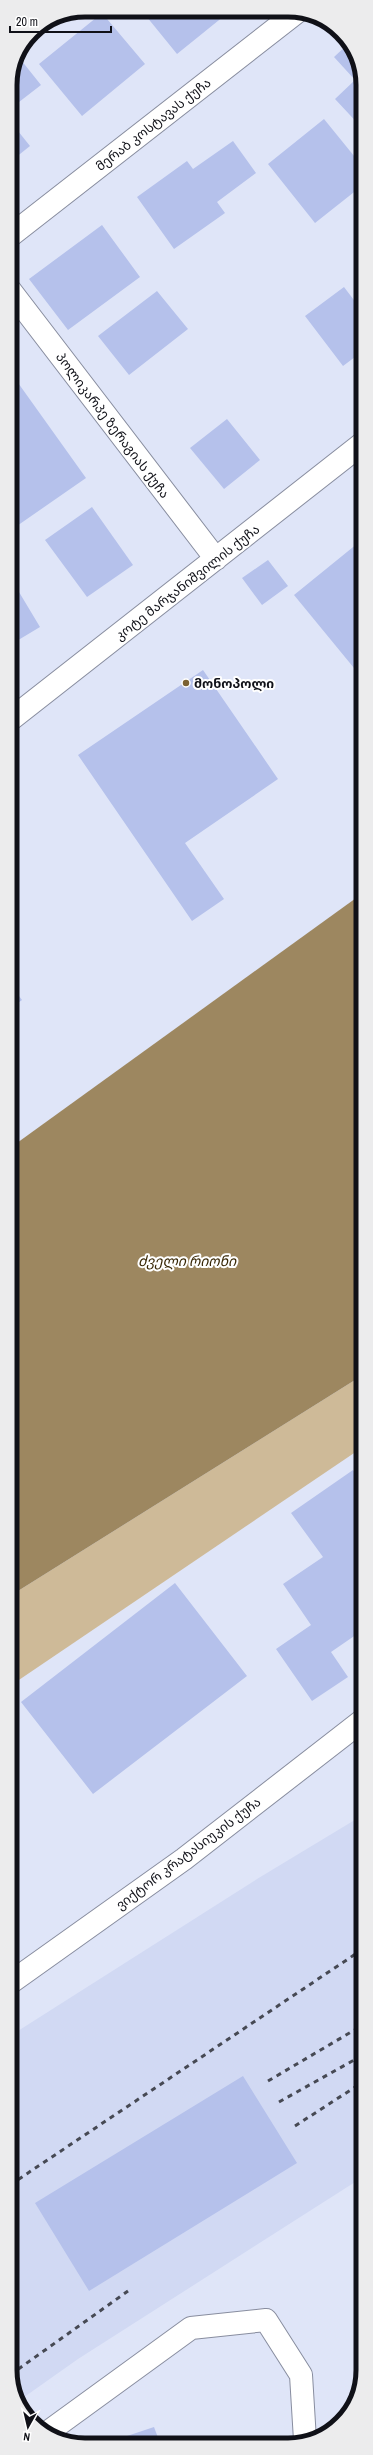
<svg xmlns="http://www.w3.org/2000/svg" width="373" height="2455" font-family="'Archivo Narrow','Noto Sans Georgian',sans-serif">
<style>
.built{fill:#d1d9f3}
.green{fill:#ceba98}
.water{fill:#9d8760}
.building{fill:#b5c1eb}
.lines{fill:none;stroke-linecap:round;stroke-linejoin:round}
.minor-casing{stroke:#888d9f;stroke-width:24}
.minor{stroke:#fff;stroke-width:22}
.rail{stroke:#464953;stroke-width:3;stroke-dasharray:5 5;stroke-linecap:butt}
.poi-dot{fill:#7b6133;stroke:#fff;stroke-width:1.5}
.labels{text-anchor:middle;stroke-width:4;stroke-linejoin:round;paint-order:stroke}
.street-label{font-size:13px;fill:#101118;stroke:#fff}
.poi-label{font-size:13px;font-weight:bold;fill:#101118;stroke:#fff;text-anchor:start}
.water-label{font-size:14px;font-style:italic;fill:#372604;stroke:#fff}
.rim{fill:none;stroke:#101118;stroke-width:5}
</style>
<rect width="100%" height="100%" fill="#dfe5f8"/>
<path class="built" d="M363,1815V2177L78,2359L20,2400L10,2375V2036L257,1879Z"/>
<path class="green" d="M363,1375V1447L10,1686V1596Z"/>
<path class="water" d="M363,893V1375L10,1596V1148Z"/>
<path class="building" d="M142,11H193L229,12L177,54Z
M102,13L145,64L82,116L39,64Z
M348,44L363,80V129L335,99L355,80L334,57Z
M17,55L41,85L10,109V85Z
M324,119L363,167V185L315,223L268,164Z
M10,121L30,146L10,162Z
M233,141L256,173L217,202L225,213L174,249L137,197L187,161L193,169Z
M102,225L140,277L68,330L29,279Z
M363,271V287L355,277Z
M344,287L363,312V351L343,366L305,316Z
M157,291L188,329L129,375L98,336Z
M16,380L86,478L14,528L10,523V484L17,478L10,468V384Z
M227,419L260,460L224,489L190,448Z
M92,507L133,565L87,597L45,540Z
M363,539V679L294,595Z
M268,560L288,586L262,605L242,578Z
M10,577L40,627L10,645Z
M203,670L278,779L185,843L224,899L192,921L78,755Z
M10,984L22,1000L10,1009Z
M353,1470L363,1484V1630L331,1652L348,1677L312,1701L276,1649L311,1625L283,1584L323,1557L291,1513Z
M175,1583L247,1676L93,1794L21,1702Z
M243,2076L297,2163L89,2291L35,2203Z
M154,2427L160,2443H106Z"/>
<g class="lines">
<g class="minor-casing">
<path id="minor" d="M10,236L297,12
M10,290L216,559
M10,720L363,443
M10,1983L184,1859L363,1720
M48,2432L191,2328L266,2320L301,2375L305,2440"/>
</g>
<use href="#minor" class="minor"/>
<path class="rail" d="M268,2081L363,2025
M279,2102L363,2055
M295,2126L363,2082
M10,2185L363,1949
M10,2375L128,2291"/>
</g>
<circle class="poi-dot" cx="186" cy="683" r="4"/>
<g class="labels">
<g class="street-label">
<text transform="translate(153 124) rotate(-38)" y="5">მერაბ კოსტავას ქუჩა</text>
<text transform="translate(113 425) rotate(53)" y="5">პოლიკარპე ზერაგიას ქუჩა</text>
<text transform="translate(187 582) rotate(-38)" y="5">კოტე მარჯანიშვილის ქუჩა</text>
<text transform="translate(188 1853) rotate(-37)" y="5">ვიქტორ კრატასიუკის ქუჩა</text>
</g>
<g class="poi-label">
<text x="194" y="688">მონოპოლი</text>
</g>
<g class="water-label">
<text x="187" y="1266">ძველი რიონი</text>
</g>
</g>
<path d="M0 0H373V2455H0ZM85 17H288A68 68 0 0 1 356 85V2370A68 68 0 0 1 288 2438H85A68 68 0 0 1 17 2370V85A68 68 0 0 1 85 17Z" fill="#ececed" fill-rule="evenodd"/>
<path class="rim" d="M85 17H288A68 68 0 0 1 356 85V2370A68 68 0 0 1 288 2438H85A68 68 0 0 1 17 2370V85A68 68 0 0 1 85 17Z"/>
<g transform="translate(28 2427) rotate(188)" stroke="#ffffff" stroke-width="3" paint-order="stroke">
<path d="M0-3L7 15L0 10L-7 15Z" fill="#101118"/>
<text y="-6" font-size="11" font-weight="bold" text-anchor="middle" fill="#101118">N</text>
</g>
<path d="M10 26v6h101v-6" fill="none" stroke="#101118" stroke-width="2"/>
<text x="16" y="26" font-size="12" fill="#101118" stroke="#ffffff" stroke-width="3" paint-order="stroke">20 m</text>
</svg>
